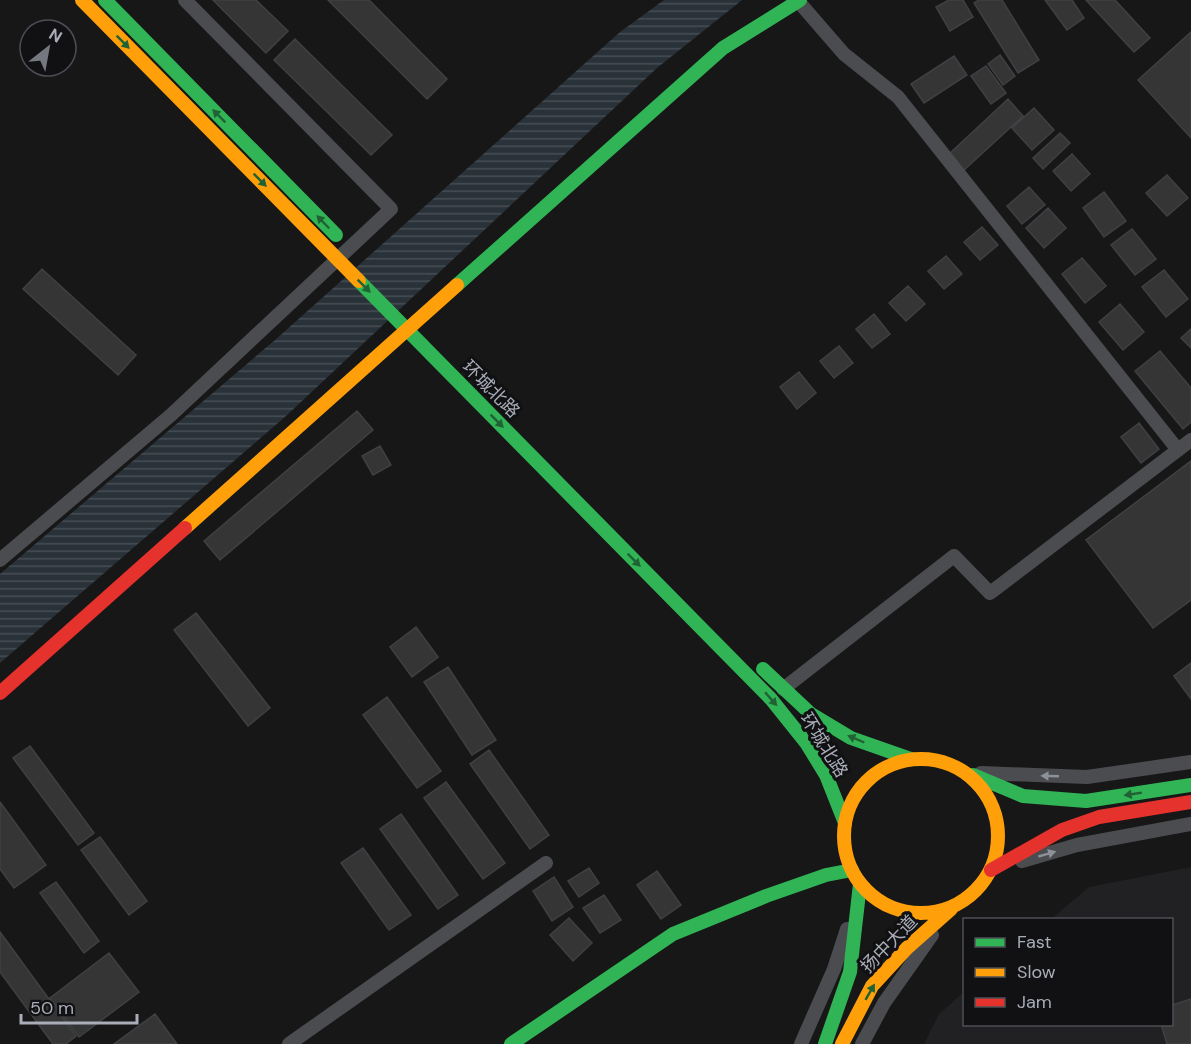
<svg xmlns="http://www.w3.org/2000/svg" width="1191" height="1044" font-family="'DM Sans','Noto Sans SC',sans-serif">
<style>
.built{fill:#212123}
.water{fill:url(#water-rules)}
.building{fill:#353536;stroke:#3f4043;stroke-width:1.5}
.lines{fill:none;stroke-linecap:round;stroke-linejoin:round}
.street{stroke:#4b4c50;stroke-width:14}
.fast{stroke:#30b455;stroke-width:14}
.slow{stroke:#ff9f0a;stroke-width:14}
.jam{stroke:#e5322d;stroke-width:14}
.oneway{fill:#206234}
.oneway2{fill:#8c9099}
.labels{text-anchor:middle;stroke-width:6;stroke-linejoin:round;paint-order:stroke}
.street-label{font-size:18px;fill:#a8adb8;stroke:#111113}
</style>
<defs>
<pattern id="water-rules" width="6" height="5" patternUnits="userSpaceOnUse" patternTransform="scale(1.5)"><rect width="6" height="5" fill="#2a3239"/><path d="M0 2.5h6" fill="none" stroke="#464d54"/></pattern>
</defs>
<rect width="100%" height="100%" fill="#171717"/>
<path class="built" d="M1191,867V1044H924L939,1014L964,992V1024H1172V920L1051,919L1089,887Z"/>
<path class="water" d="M664,0H742L657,68L286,416L0,663V574L275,340L620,32Z"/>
<path class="building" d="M213,0H256L288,31L266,53Z
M328,0H369L447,79L427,99Z
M949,0H963L973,17L950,31L936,7Z
M979,0H1002L1039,60L1018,73L974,3Z
M1045,0H1072L1084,18L1067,30Z
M1086,0H1115L1150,38L1134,52Z
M1191,32V138L1138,80Z
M295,39L392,135L371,155L274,60Z
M1000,55L1015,76L1003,85L988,64Z
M954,56L967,75L924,103L911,84Z
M986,66L1006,93L991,104L971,76Z
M1008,99L1023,116L963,171L948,155Z
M1034,108L1054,130L1032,150L1012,128Z
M1060,133L1070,143L1043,169L1033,158Z
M1072,154L1090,174L1071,191L1053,171Z
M1167,175L1188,198L1167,216L1146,193Z
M1029,187L1045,205L1022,224L1007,206Z
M1104,192L1126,221L1104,237L1083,208Z
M1048,208L1066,228L1044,248L1026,228Z
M982,227L998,245L980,260L964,242Z
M1132,229L1156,259L1135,275L1111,245Z
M946,256L962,274L944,289L928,271Z
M1082,258L1106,286L1085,303L1062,274Z
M42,269L136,355L118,375L23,289Z
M1164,270L1188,299L1166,317L1142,287Z
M908,286L925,304L906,321L889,303Z
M1120,304L1144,332L1123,350L1099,322Z
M874,314L890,334L872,348L856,329Z
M1191,329V348L1181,338Z
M839,346L853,363L834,378L820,361Z
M1160,351L1191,388V422L1183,429L1135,371Z
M799,372L816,393L797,409L780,387Z
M357,411L373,430L220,560L204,541Z
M1139,423L1159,449L1141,463L1121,437Z
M380,446L391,465L373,475L362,456Z
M1191,461V600L1153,628L1086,540Z
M196,613L270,708L248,726L174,630Z
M416,627L438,657L412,677L390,647Z
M1191,663V699L1174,676Z
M448,667L496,740L472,755L424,682Z
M387,697L441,771L417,788L363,715Z
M30,746L94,833L78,845L13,758Z
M489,750L549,835L530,849L470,764Z
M446,782L505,863L483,879L424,798Z
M0,802L46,865L14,888L0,869Z
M401,814L458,895L438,909L380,829Z
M100,837L147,901L129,915L81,850Z
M363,848L411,915L389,930L341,863Z
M589,868L599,883L579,897L568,881Z
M657,871L681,905L661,919L637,885Z
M554,877L573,907L552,921L533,891Z
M56,882L99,941L84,953L40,893Z
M604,895L621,920L600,933L583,908Z
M569,918L592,943L573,961L550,935Z
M0,932L76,1036L66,1044H53L0,972Z
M109,953L139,992L79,1037L50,998Z
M1191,999V1044H1167L1161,1024H1172V1005Z
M155,1014L177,1044H114Z"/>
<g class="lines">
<path class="street" d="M798,1L844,54L898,97L1178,450
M0,560L171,415L391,209L185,0
M783,689L954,556L990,593L1191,440
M981,773L1087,777L1191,762
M1022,861L1077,845L1191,824
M289,1044L546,863
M801,1044L834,969L847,929
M862,1044L884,1003L932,935"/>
<path class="fast" d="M105,0L336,235
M359,281L771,699L807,744L826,775L845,823
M457,285L723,48L800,0
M763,669L811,714L851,738L911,759
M973,775L1023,796L1086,801L1191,785
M511,1044L673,934L766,896L826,875L852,870
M825,1044L850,972L860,884"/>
<path class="slow" d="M82,0L359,281
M185,528L457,285
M844 836a77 77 0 1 1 154 0a77 77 0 1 1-154 0Z
M842,1044L872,986L907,948L951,909"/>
<path class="jam" d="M0,693L185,528
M991,870L1062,830L1099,817L1191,802"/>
</g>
<defs><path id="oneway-solid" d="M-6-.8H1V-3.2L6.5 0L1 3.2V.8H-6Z" transform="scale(1.5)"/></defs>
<g class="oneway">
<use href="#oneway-solid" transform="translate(123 42) rotate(45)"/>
<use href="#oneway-solid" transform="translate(219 116) rotate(-135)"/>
<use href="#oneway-solid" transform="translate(260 180) rotate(45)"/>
<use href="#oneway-solid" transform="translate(323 222) rotate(-134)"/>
<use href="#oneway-solid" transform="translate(364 286) rotate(45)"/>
<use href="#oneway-solid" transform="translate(497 421) rotate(45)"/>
<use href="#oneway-solid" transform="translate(634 560) rotate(45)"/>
<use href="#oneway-solid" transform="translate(771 699) rotate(49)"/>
<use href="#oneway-solid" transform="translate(856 739) rotate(-157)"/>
<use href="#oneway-solid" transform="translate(1133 794) rotate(171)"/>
<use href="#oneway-solid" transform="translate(870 992) rotate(-60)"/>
</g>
<g class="oneway2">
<use href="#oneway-solid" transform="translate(1050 776) rotate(-178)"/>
<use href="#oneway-solid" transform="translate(1047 854) rotate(-16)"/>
</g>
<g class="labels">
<g class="street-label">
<text transform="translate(491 389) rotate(45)" y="6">环城北路</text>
<text transform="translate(824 745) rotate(58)" y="6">环城北路</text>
<text transform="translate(889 944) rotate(-46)" y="6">扬中大道</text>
</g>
</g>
<rect x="963" y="918" width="210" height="108" fill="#111113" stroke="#4d4f55" stroke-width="1.5"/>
<rect x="975" y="938" width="30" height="9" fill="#30b455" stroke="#4d4f55" stroke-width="1.5"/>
<text x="1017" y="948" font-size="18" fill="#a8adb8">Fast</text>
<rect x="975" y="968" width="30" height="9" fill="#ff9f0a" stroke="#4d4f55" stroke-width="1.5"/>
<text x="1017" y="978" font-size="18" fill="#a8adb8">Slow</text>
<rect x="975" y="998" width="30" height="9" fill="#e5322d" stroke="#4d4f55" stroke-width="1.5"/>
<text x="1017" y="1008" font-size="18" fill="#a8adb8">Jam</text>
<g transform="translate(48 48) rotate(31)"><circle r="28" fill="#111113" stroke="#4d4f55" stroke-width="1.5"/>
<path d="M0-4.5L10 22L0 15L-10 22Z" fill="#757880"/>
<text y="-9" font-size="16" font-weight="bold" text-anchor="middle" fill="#a8adb8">N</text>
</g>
<path d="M21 1014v9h116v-9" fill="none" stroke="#a8adb8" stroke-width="3"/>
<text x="30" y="1014" font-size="18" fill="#a8adb8" stroke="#111113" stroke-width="4.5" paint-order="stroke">50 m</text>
</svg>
